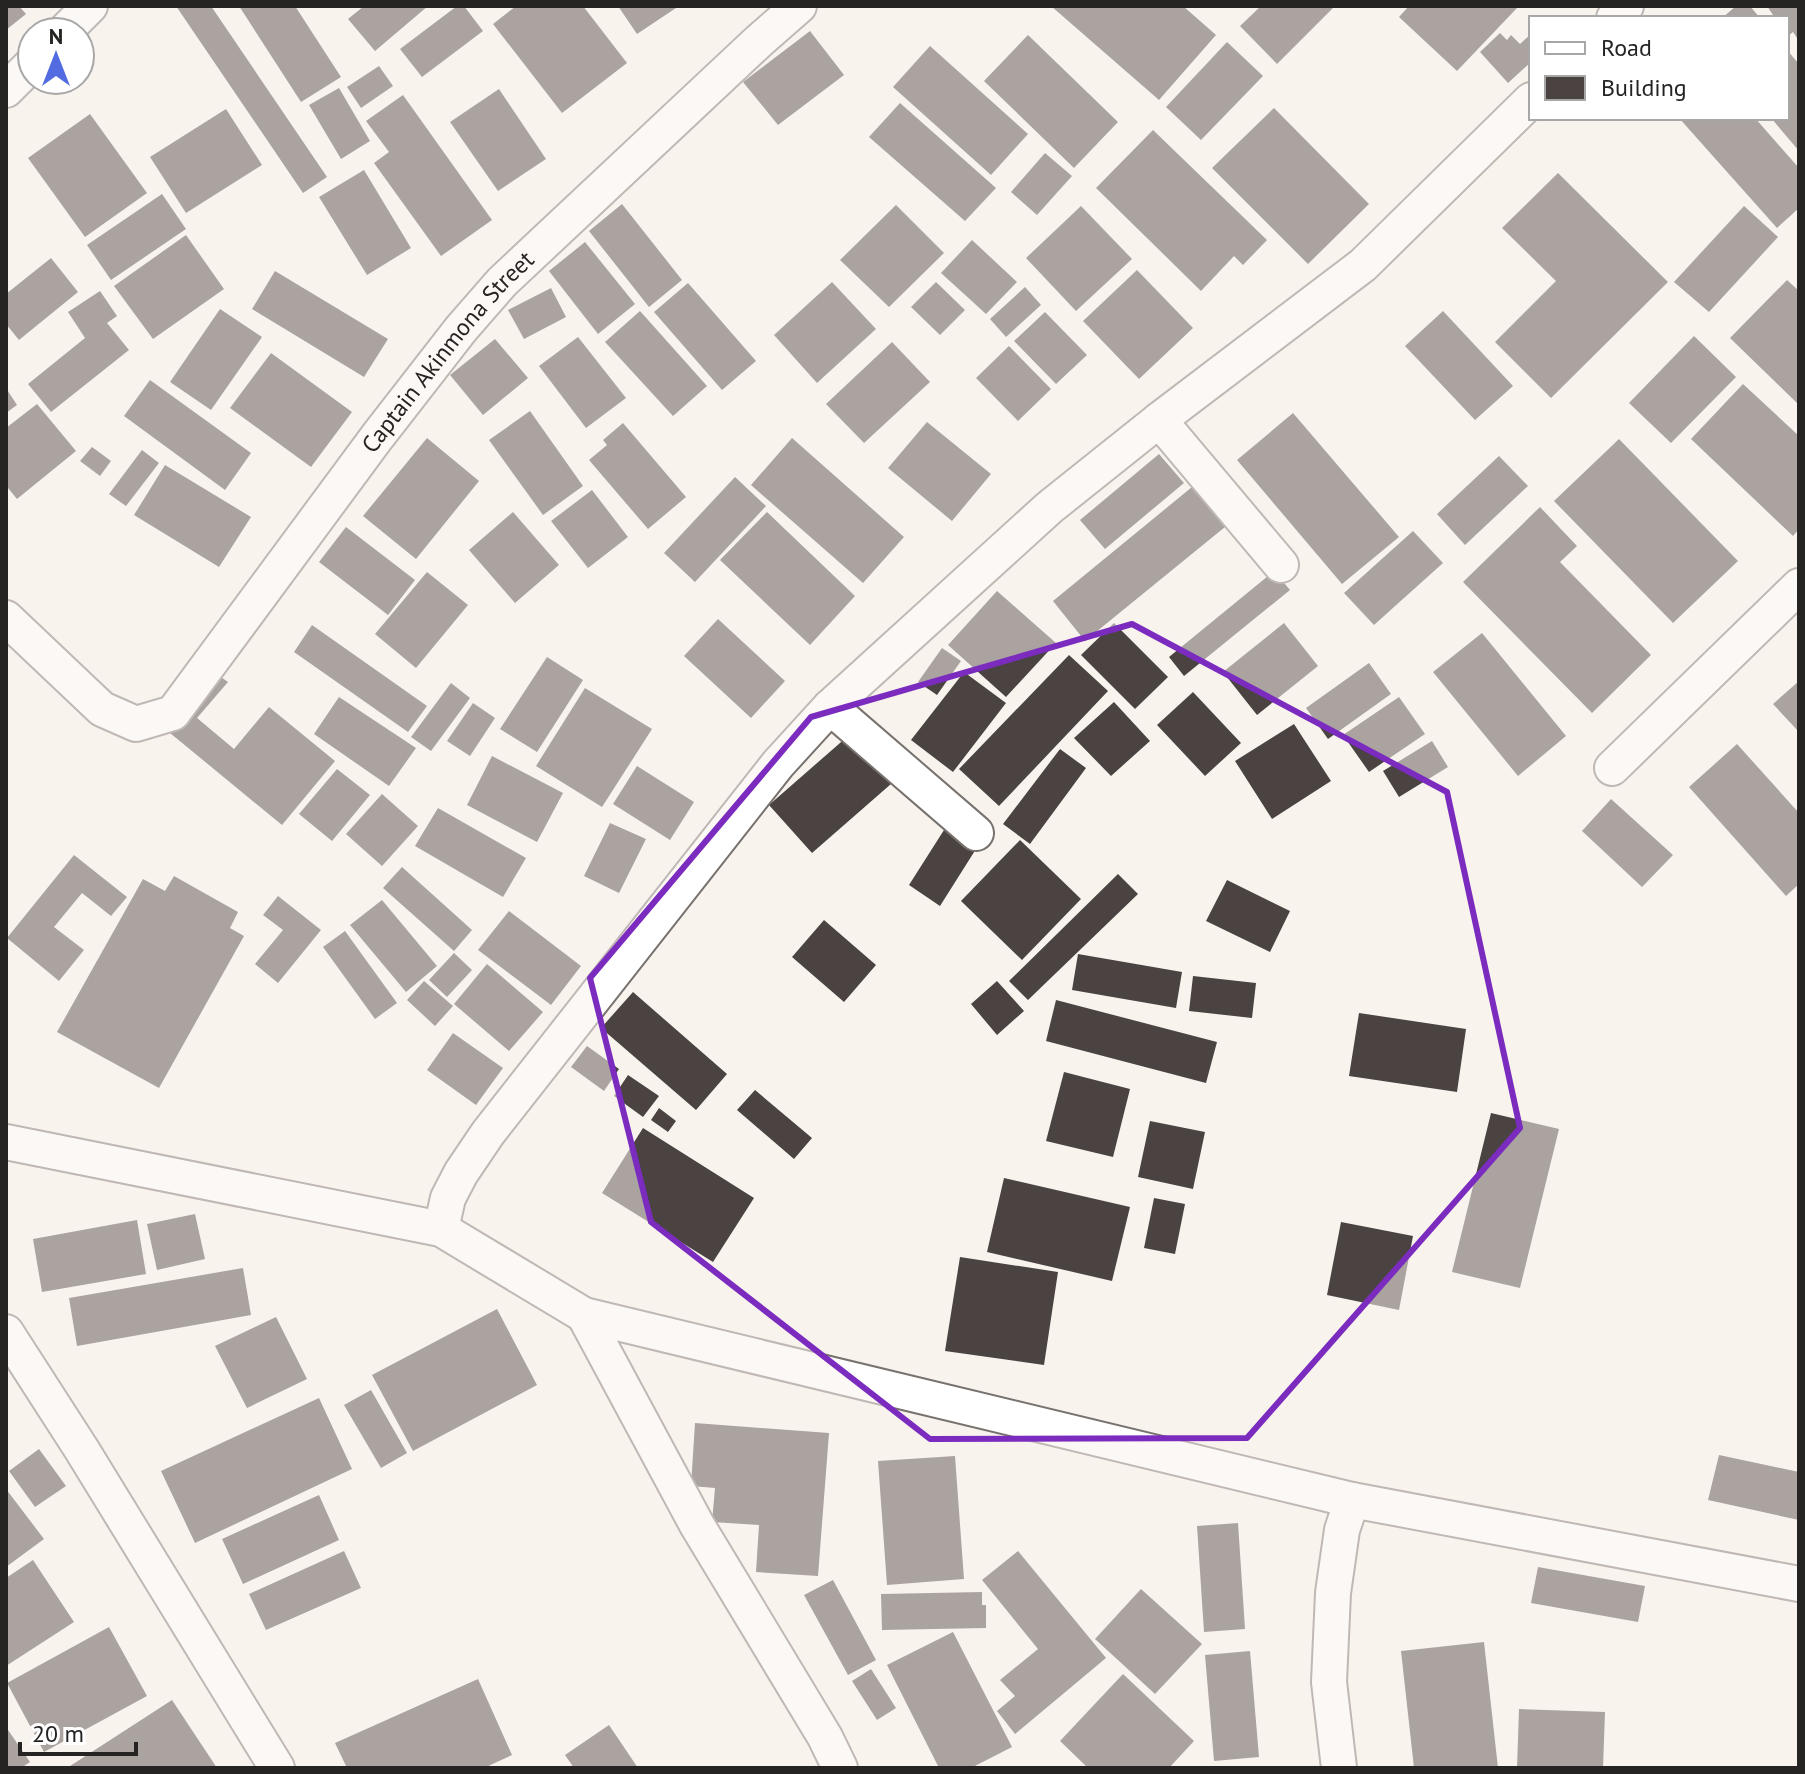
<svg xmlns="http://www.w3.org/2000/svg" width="1805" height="1774" font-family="'PT Sans',sans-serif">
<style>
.building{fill:#4a4342}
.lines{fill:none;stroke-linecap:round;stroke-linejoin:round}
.street-casing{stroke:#78726e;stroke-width:38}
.street{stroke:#fff;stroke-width:34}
.marked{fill:none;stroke:#7b2cbf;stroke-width:6;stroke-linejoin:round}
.labels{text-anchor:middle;stroke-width:8;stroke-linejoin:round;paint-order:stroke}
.street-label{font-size:24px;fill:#262422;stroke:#fff}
</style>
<rect width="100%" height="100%" fill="#f9f3ee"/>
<path class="building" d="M6,6H19L26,14L6,30Z
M176,6H211L327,177L303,193Z
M239,6H295L341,77L301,102Z
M364,6H428L375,51L348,19Z
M457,6H464L483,31L422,77L400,49Z
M516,6H583L627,63L562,113L493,24Z
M618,6H679L637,34Z
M1051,6H1183L1216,35L1159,100Z
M1261,6H1335L1277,64L1240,26Z
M1409,6H1514L1517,8L1457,71L1399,17Z
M1736,6H1750L1760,18H1722Z
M1767,6H1799V41L1793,32L1788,36L1787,34V18H1775Z
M810,31L844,75L778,125L743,82Z
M1500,33L1507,40L1511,35L1520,44L1531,34V62L1508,83L1480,52Z
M1028,35L1118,122L1074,168L984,81Z
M1227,42L1263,76L1201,140L1166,107Z
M930,46L1028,134L991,175L893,87Z
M1787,50L1799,64V151L1771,118H1787Z
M379,66L393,86L361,108L347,87Z
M339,88L370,141L341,159L309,105Z
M499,89L546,159L498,191L450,122Z
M403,95L492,220L441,256L374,163L389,152L366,121Z
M900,103L996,188L965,221L869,137Z
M1274,108L1369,204L1308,264L1212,168Z
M226,109L262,165L186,213L150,157Z
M90,114L147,193L85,237L28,158Z
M1679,118H1755L1799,168V208L1777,228Z
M1153,130L1267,240L1243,265L1234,256L1201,291L1096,188Z
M1045,153L1072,176L1037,215L1011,192Z
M364,170L411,248L367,275L319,197Z
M1558,173L1668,282L1551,398L1495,342L1556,281L1502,228Z
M162,194L186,229L111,280L87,245Z
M622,204L682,280L649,307L589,231Z
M896,205L944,253L889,307L840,260Z
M1081,206L1132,259L1076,311L1026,258Z
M1744,206L1778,237L1709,312L1674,282Z
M186,235L224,289L153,339L114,286Z
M972,240L1017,282L986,314L941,273Z
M585,242L635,304L598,334L549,271Z
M51,258L78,292L19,340L6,324V294Z
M1137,270L1193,328L1139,379L1083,321Z
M275,271L388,339L364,377L252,309Z
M1787,280L1799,291V405L1730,338Z
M832,282L876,329L817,383L774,335Z
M936,282L965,310L940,335L911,307Z
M688,283L756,361L722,390L654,312Z
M1025,287L1041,305L1006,337L990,319Z
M551,288L566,317L524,339L508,310Z
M100,291L117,316L107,323L129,350L51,412L28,384L85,338L68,312Z
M220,309L262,337L211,410L170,382Z
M640,311L707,386L673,416L605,342Z
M1443,311L1513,386L1475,420L1405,346Z
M1045,312L1087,355L1056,384L1014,341Z
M1694,336L1736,377L1671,443L1629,403Z
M578,337L626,398L586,428L539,366Z
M495,339L528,378L483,415L450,375Z
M892,342L930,382L864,443L826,404Z
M1009,346L1051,389L1018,421L976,378Z
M271,353L352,412L311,467L230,408Z
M150,380L251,453L225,490L124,416Z
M1743,384L1799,436V529L1793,536L1691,439Z
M6,388L17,405L6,413Z
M37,404L76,451L17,499L8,488L6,490V428Z
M530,411L583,486L543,515L489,440Z
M1293,413L1399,537L1342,584L1237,460Z
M927,422L991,474L952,521L888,468Z
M623,423L686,497L648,529L589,460L607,445L603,440Z
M427,438L479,481L416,559L363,516Z
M792,438L904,537L863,583L751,485Z
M1619,439L1738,561L1673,623L1554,501Z
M92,447L111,461L100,476L80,461Z
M142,450L159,463L126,506L109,494Z
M1159,454L1184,483L1105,549L1080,520Z
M1499,456L1528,486L1465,545L1437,514Z
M165,465L251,517L219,567L134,515Z
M735,477L766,506L695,582L664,553Z
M1192,487L1225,527L1085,641L1053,601Z
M592,490L628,537L588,568L551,521Z
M1540,507L1577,546L1560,562L1651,655L1592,713L1463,582Z
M513,512L559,565L515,603L469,550Z
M767,512L855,596L810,645L720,560Z
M346,527L415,580L388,615L319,562Z
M1413,531L1443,563L1374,625L1344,593Z
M1274,571L1290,590L1184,676L1169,657Z
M427,572L468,605L416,668L375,634Z
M997,591L1056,643L1006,697L948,645Z
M718,619L785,681L751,718L684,656Z
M1114,623L1168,677L1135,709L1081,655Z
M1284,623L1318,666L1257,715L1223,672Z
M312,625L427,706L408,732L294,652Z
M1482,633L1566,736L1518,776L1433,672Z
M942,648L961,661L937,695L918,682Z
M1069,655L1108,691L999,806L959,769Z
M547,657L583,680L537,752L500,729Z
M1369,663L1391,694L1328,739L1306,708Z
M964,672L1006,703L953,772L911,740Z
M218,675L228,682L197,718L234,749L269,707L335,761L282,825L170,733Z
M1799,681V732L1773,704Z
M451,683L470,698L431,751L411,737Z
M585,688L652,729L602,807L536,766Z
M1193,692L1241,743L1205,776L1157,725Z
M339,697L416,748L389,786L314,734Z
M1399,697L1425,734L1369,772L1343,735Z
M1114,702L1150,741L1111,776L1074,738Z
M473,703L495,718L470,756L447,741Z
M1294,724L1331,781L1272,819L1235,761Z
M848,736L891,784L812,853L769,805Z
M1432,741L1448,767L1399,797L1383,771Z
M1737,744L1799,813V884L1786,896L1689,787Z
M1060,749L1086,768L1030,844L1003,824Z
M492,756L563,793L537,842L467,805Z
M637,766L694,802L670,840L613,804Z
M337,769L370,795L332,841L299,814Z
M382,794L418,826L382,866L346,834Z
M1611,799L1673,855L1642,887L1582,831Z
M438,808L526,858L503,897L415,846Z
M610,823L646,839L619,893L584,876Z
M944,830L976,849L940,906L909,885Z
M1020,840L1081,899L1022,960L961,901Z
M74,855L127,897L111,916L82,893L54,927L84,950L59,981L7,938Z
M402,867L472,930L454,951L383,888Z
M1118,874L1138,894L1028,1000L1009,981Z
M174,876L238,912L230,928L244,936L159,1088L57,1032L143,879L165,891Z
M1227,880L1290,911L1270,952L1206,921Z
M278,896L321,930L278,983L255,964L283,930L263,915Z
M382,900L437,966L406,992L350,925Z
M509,911L581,966L551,1005L478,950Z
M824,920L876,965L844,1002L792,957Z
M345,931L397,1003L375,1019L323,947Z
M454,953L472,970L447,997L429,980Z
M1078,954L1182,972L1176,1008L1072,990Z
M487,964L543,1012L509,1051L454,1004Z
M1193,976L1256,983L1252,1018L1189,1011Z
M424,981L453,1006L435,1026L407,1000Z
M997,981L1024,1011L997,1035L971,1004Z
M633,992L727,1074L696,1110L601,1028Z
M1056,1000L1217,1042L1206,1083L1046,1041Z
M1359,1013L1466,1029L1457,1092L1349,1076Z
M453,1033L503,1068L476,1105L427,1070Z
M587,1046L619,1069L604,1091L571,1067Z
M1064,1072L1130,1089L1113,1157L1046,1141Z
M628,1075L659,1096L643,1117L614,1096Z
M755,1090L812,1138L794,1159L737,1110Z
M659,1108L676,1121L668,1132L651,1120Z
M1491,1113L1559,1129L1520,1288L1452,1272Z
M1150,1121L1205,1132L1193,1189L1138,1177Z
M643,1128L754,1198L713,1262L602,1193Z
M1004,1178L1130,1207L1112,1281L987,1252Z
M1154,1198L1185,1204L1175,1254L1144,1248Z
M195,1214L205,1259L157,1270L147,1224Z
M137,1220L146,1274L42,1292L33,1239Z
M1341,1222L1413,1236L1399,1310L1327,1295Z
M960,1257L1058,1272L1044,1365L945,1351Z
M243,1268L251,1315L77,1346L69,1298Z
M497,1309L537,1385L413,1451L372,1375Z
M276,1317L307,1379L247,1408L215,1346Z
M371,1390L407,1453L381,1468L344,1405Z
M319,1398L352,1469L195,1543L161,1471Z
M695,1423L829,1433L818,1576L756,1572L759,1525L712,1522L715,1488L691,1486Z
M39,1449L66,1486L35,1507L9,1471Z
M1719,1455L1799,1472V1520L1708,1500Z
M955,1456L964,1579L887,1585L878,1461Z
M6,1489L44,1539L6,1567Z
M319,1495L339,1540L243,1584L222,1539Z
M1238,1523L1245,1629L1204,1632L1197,1526Z
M344,1551L361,1588L266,1630L249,1594Z
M1018,1551L1106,1658L1015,1734L997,1711L1015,1696L1000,1680L1038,1649L982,1580Z
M33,1560L74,1622L6,1666V1578Z
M1538,1567L1645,1586L1638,1622L1531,1603Z
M833,1580L876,1660L848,1675L804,1595Z
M1141,1589L1202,1644L1155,1694L1095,1639Z
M982,1592V1605H986V1628L882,1630L881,1594Z
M109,1627L147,1696L44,1752L7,1683Z
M953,1632L1012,1747L971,1768H939L887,1665Z
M1484,1642L1498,1768H1414L1401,1651Z
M1250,1651L1259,1757L1214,1761L1205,1655Z
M871,1669L896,1708L877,1720L852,1681Z
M1123,1674L1194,1741L1169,1768H1088L1060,1741Z
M478,1679L512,1755L484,1768H347L335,1743Z
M172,1700L217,1768H67Z
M1519,1709L1605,1712L1603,1768H1517Z
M609,1725L638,1768H574L565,1755Z
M6,1727L30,1762L21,1768H6Z"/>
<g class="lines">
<g class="street-casing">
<g id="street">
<path d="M1614,18L1626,6"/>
<path d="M64,32L90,6"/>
<path d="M6,90L32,64"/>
<path d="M1159,420L1281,565"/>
<path id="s1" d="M6,618L102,709L136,724L173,713L377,437L461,329L502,282L759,41L799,6"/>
<path d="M830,707L976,833"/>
<path d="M1612,768L1799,586"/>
<path d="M6,1142L441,1229L584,1315L1352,1500L1799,1584"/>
<path d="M441,1229L448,1198L461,1173L488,1133L778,764L830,707L1050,507L1159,420L1363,265L1531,100"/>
<path d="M584,1315L697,1525L825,1737L840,1768"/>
<path d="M6,1332L82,1450L277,1768"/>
<path d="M1339,1768L1329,1682L1333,1593L1342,1530L1352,1500"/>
</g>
</g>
<use href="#street" class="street"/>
</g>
<path d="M0 0H1805V1774H0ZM1132,624L1447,792L1520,1128L1247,1438L930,1439L651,1222L590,978L811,717Z" fill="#f9f3ee" fill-opacity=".55" fill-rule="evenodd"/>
<path class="marked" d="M1132,624L1447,792L1520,1128L1247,1438L930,1439L651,1222L590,978L811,717Z"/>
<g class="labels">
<g class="street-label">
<text dy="8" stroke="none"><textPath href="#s1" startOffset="662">Captain Akinmona Street</textPath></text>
</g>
</g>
<rect width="1805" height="1774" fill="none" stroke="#262422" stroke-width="16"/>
<rect x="1529" y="16" width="260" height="104" fill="#ffffff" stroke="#a8a7a7" stroke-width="2"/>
<rect x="1545" y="42" width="40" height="12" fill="#ffffff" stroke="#a8a7a7" stroke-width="2"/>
<text x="1601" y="56" font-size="24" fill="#262422">Road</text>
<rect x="1545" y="76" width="40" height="24" fill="#4a4342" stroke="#a8a7a7" stroke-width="2"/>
<text x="1601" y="96" font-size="24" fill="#262422">Building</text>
<g transform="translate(56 56)"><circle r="38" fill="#ffffff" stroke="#a8a7a7" stroke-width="2"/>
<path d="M0-6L14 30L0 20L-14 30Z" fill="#526be0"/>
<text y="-12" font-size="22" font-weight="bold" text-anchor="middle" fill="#262422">N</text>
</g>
<path d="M20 1742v12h116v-12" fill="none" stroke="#262422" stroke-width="4"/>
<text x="32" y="1742" font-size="24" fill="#262422" stroke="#ffffff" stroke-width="6" paint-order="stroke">20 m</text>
</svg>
